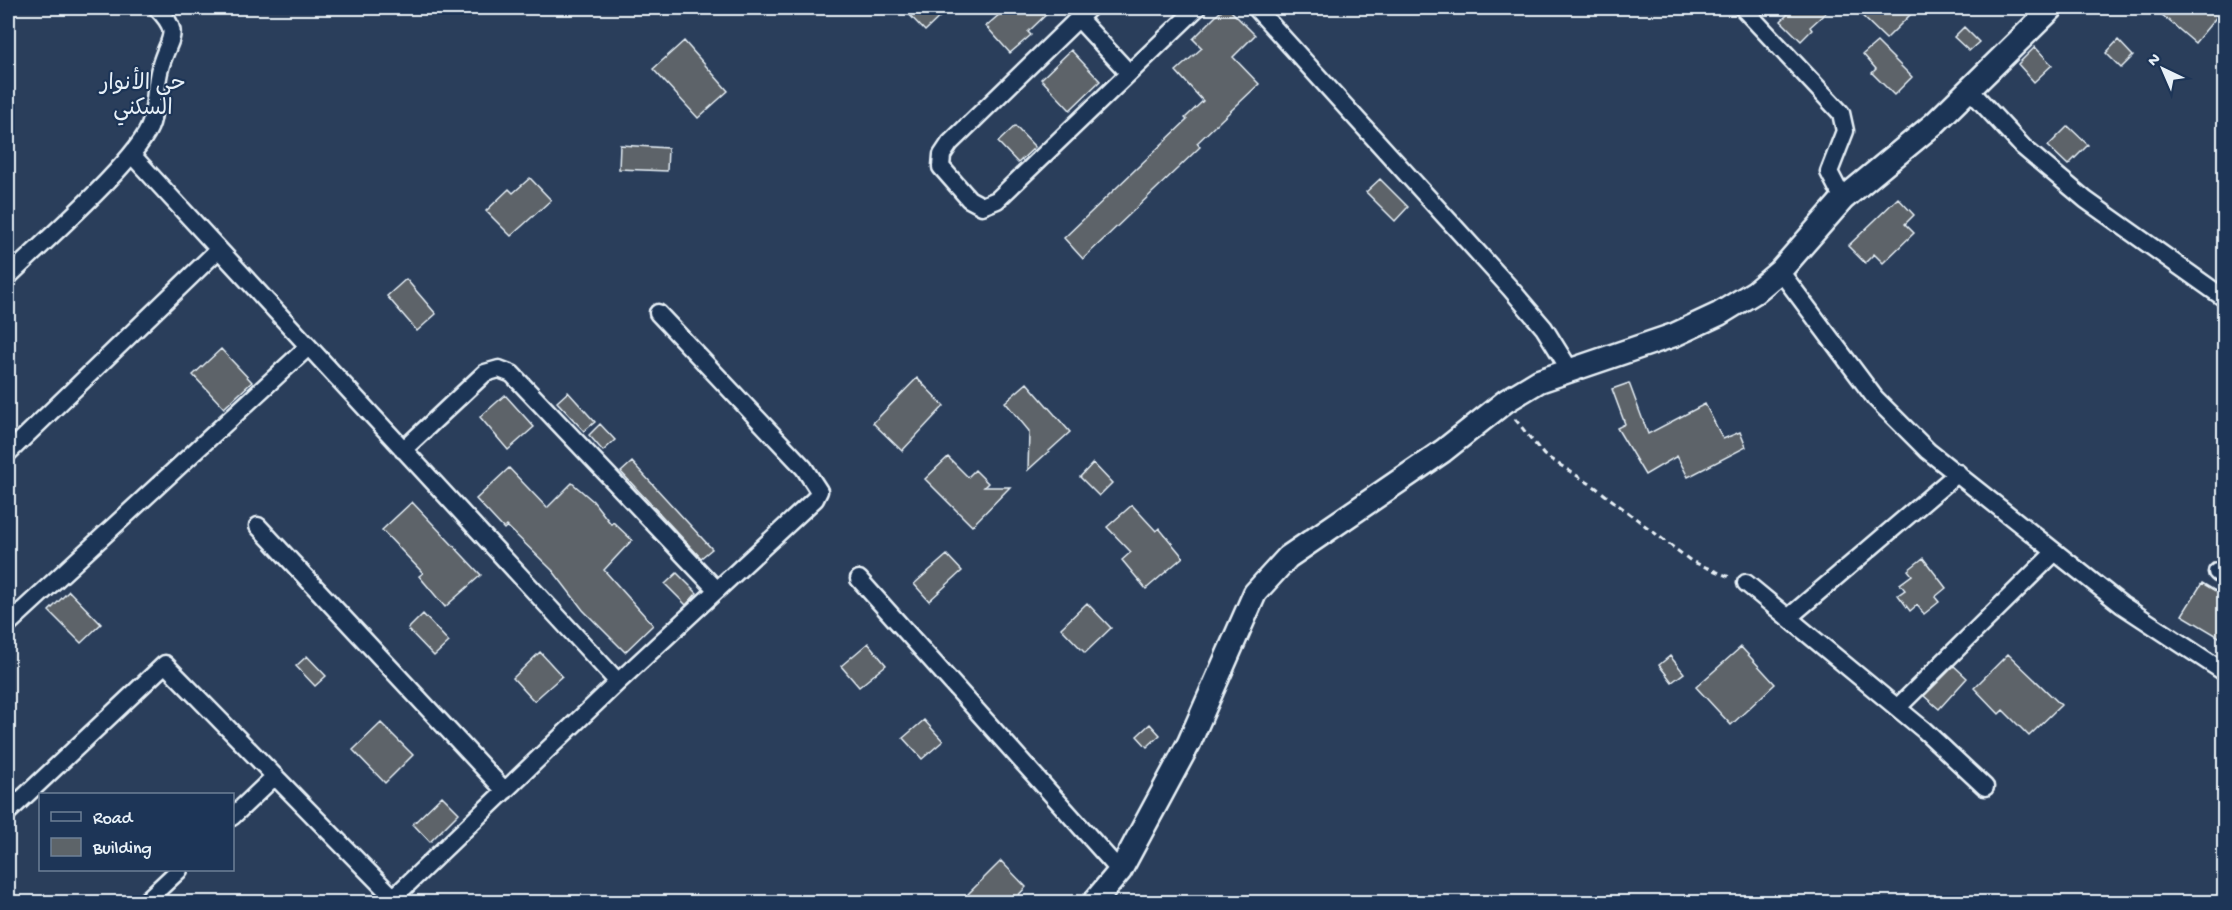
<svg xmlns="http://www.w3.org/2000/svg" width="2232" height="910" font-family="'Gochi Hand','Playpen Sans Arabic',sans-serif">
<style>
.building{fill:#5d6469;stroke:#e8f1f8;stroke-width:1.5}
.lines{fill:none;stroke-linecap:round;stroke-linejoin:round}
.street-casing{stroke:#e8f1f8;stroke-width:21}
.secondary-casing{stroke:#e8f1f8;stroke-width:27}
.path{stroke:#e8f1f8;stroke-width:3;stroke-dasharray:6 4.5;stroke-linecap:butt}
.street{stroke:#1d3557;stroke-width:16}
.secondary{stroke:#1d3557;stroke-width:22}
.labels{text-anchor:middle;stroke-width:4.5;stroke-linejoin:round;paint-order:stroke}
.neighbourhood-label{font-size:22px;fill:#e8f1f8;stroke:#1d3557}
</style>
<rect width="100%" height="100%" fill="#2a3e5b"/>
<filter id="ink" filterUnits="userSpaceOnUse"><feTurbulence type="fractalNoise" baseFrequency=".0167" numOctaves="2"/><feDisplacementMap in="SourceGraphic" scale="12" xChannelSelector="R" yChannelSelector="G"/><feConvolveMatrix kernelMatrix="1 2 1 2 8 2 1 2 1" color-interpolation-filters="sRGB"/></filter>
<g filter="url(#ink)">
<path class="building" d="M903,8H949L925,31Z
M1007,8H1053L1028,32L1031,35L1010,53L986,26Z
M1224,8H1228L1255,35L1233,57L1259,84L1197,143L1200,147L1083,259L1064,238L1187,120L1185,118L1203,101L1176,71L1202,48L1193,39Z
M1794,8H1831L1810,27L1812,30L1801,41L1781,21Z
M1854,8H1904L1911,14L1886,39Z
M2154,8H2224L2195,43Z
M1964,27L1979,42L1969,51L1954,37Z
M2118,40L2133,56L2121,68L2106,53Z
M684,41L728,91L698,118L653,69Z
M1877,42L1912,77L1894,95L1872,73L1876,69L1863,54Z
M2035,47L2052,65L2034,82L2018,64Z
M1071,50L1100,81L1070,110L1041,79Z
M1015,126L1035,147L1018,163L998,142Z
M2068,126L2088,145L2068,165L2048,146Z
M620,145L668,148L667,171L619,169Z
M530,178L551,200L511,236L486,211L509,189L513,193Z
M1380,179L1408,207L1395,221L1366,192Z
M1898,198L1914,215L1905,224L1914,233L1883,263L1874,254L1865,263L1848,246Z
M406,279L436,314L417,331L387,296Z
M221,349L252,382L224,408L193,375Z
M917,378L944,406L902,451L873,423Z
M1027,383L1070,432L1028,470L1029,431L1005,402Z
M1629,383L1648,434L1705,404L1723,439L1740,432L1746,447L1688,477L1677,456L1645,475L1617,428L1625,424L1612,389Z
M568,392L595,422L584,431L557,402Z
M505,395L534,427L508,450L480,417Z
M600,424L615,440L603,451L589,435Z
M948,457L968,477L975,470L988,483L984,487H1010L972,526L925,479Z
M632,462L712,549L701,558L621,472Z
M1093,463L1112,483L1099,496L1080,477Z
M509,468L547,508L572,483L593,501L611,524L613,522L632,540L604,570L653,625L625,652L583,610L553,571L507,526L504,529L476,499Z
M412,502L481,575L445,607L419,576L423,573L382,530Z
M1132,505L1156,531L1159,528L1183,557L1146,589L1122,560L1131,552L1107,527Z
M947,555L962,571L929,601L914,584Z
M1923,558L1946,588L1935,597L1939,602L1924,614L1917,605L1910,611L1898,595L1905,590L1900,584L1912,575L1908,570Z
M677,573L697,593L686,605L665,584Z
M2202,583L2224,596V640L2182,615Z
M69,591L101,624L81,643L49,611Z
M1087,603L1111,628L1085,653L1061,628Z
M423,614L449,642L434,656L408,629Z
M868,643L886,665L859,687L841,666Z
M1741,647L1775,684L1731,725L1696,687Z
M540,652L562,676L534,701L513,678Z
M2008,654L2061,705L2029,736L2003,710L1999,714L1974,688Z
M307,656L326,676L315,686L296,666Z
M1670,656L1684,673L1672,682L1659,665Z
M1954,666L1967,678L1939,709L1924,696Z
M924,720L943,741L922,759L903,738Z
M381,723L413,755L385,783L353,750Z
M1150,724L1160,735L1147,747L1137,736Z
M442,796L459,813L430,842L413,824Z
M1001,861L1026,887L1011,903H976L968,894Z"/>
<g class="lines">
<g class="street-casing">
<path id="street" d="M1089,8L950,143L942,155L941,167L969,199L982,206L997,200L1197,8
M1256,8L1510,288L1544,328L1570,370
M1743,8L1841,113L1845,131L1829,172L1843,199
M1078,18L1129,73
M1969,89L2023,147L2086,200L2224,298
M132,155L618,682
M1780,271L1875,398L1928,451L2122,605L2224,672
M8,277C38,247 141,158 151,123C156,106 155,86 160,68C168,37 183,35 157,8
M403,450L485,373L499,369L512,374L717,590
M8,453L218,250
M258,526L505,791
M2217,572L2224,578
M859,579L1120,871
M1746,583L1924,730L1985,787
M1788,618L1958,473
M8,624L308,347
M1897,708L2055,552
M8,812L165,664L394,898
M232,817L275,776
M145,902L179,870
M389,902L618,682L815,499L819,491L804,468L658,313"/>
</g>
<g class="secondary-casing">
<path id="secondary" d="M1094,902L1120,871L1189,743L1255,593L1288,557L1443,451L1506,401L1539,381L1674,335L1719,314L1755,292L1780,271L1843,199L1935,123L2052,8"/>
</g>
<path class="path" d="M1515,419L1544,455L1595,487L1691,561L1732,578"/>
<use href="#street" class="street"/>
<use href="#secondary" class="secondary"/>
</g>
</g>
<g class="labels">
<g class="neighbourhood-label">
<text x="143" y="89">حي الأنوار<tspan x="143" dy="25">السكني</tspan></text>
</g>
</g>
<rect width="2232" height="910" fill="none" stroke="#1d3557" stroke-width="30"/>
<rect x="15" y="15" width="2202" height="880" fill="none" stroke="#e8f1f8" stroke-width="2" filter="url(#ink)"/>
<rect x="39" y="793" width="195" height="78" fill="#1d3557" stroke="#6e8097" stroke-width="1.5"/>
<rect x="51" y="812" width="30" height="9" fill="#1d3557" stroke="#6e8097" stroke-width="1.5"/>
<text x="93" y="823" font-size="18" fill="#e8f1f8">Road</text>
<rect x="51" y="838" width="30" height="18" fill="#5d6469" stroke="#6e8097" stroke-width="1.5"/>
<text x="93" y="853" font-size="18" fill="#e8f1f8">Building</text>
<g transform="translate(2163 69) rotate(316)" stroke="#1d3557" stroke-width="4.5" paint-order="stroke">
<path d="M0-4.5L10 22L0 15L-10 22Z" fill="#e8f1f8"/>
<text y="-9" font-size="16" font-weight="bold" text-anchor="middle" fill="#e8f1f8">N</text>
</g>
</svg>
